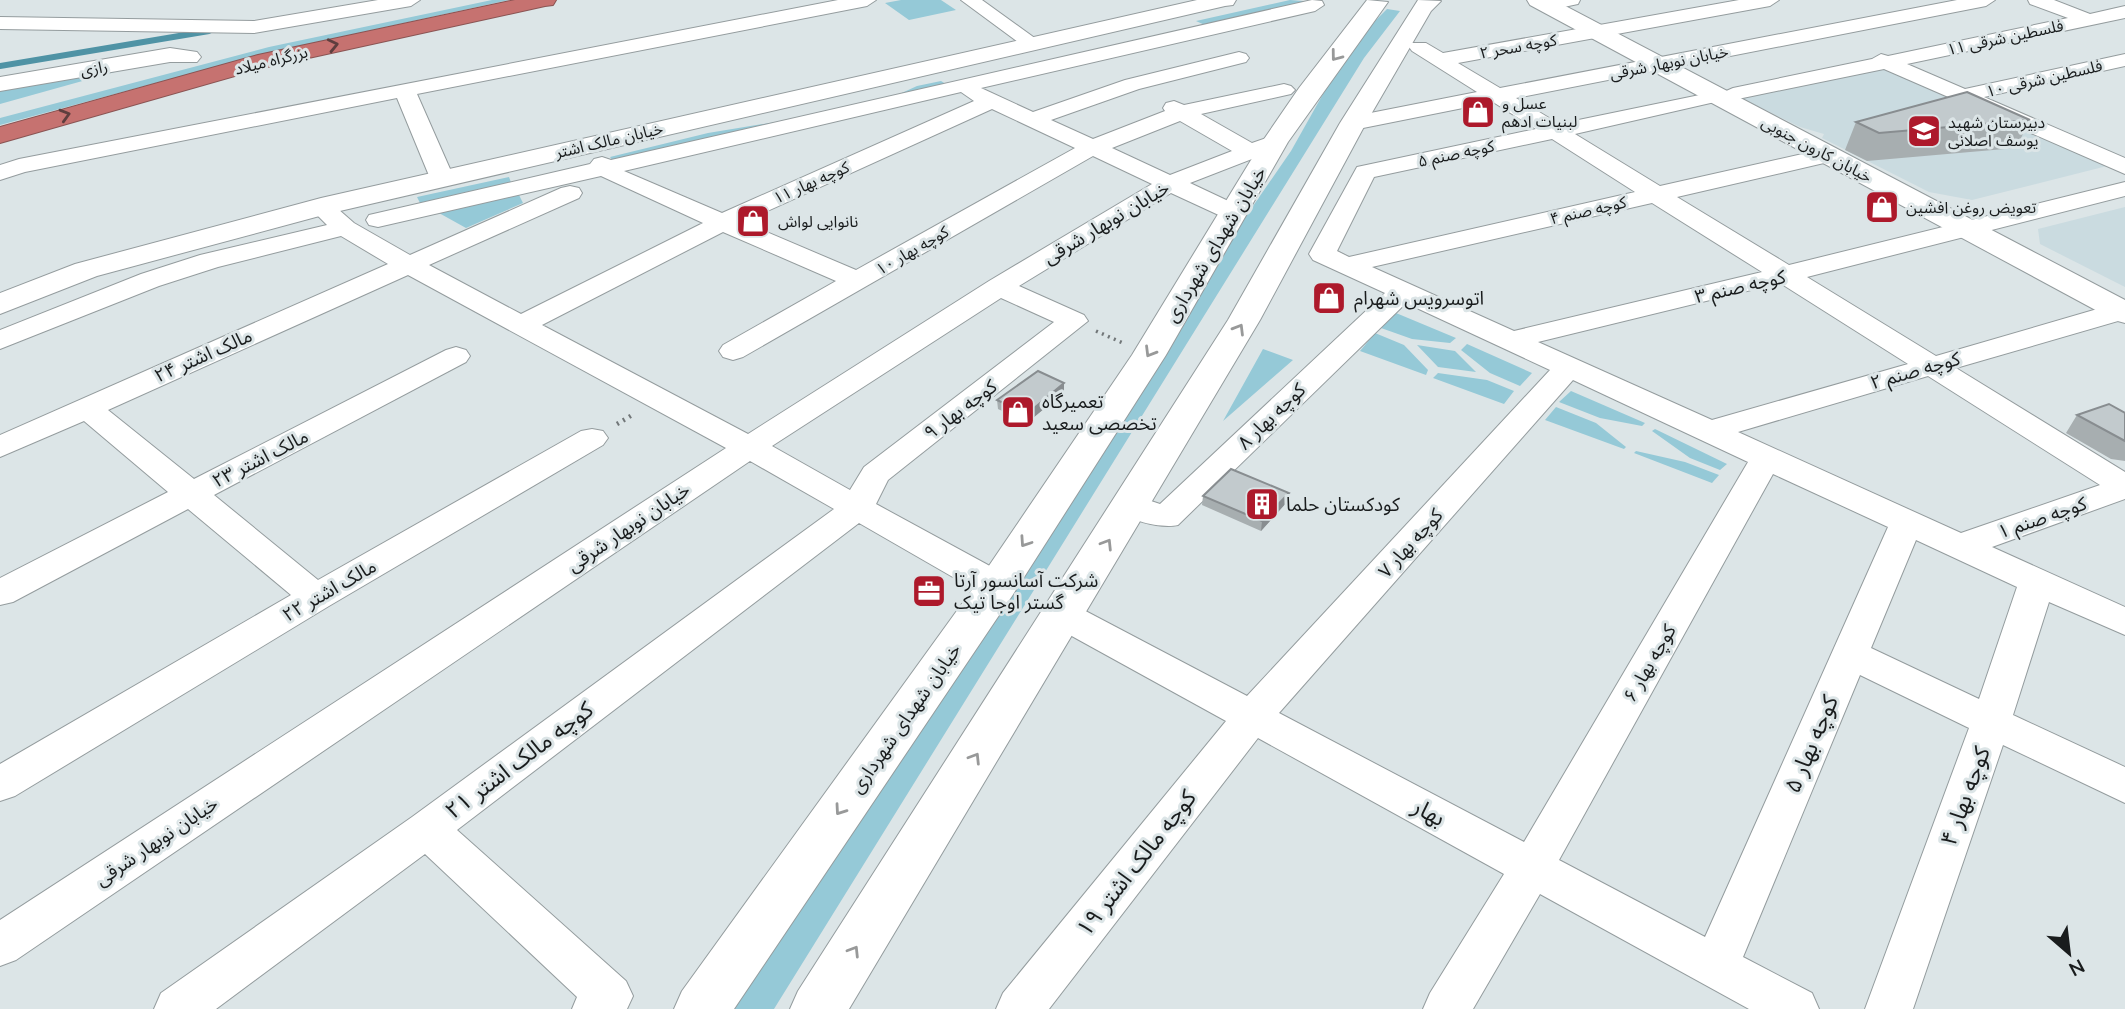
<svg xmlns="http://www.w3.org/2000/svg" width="2125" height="1009" font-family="Mulish,'Noto Sans Arabic',sans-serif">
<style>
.built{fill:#cadbe0}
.green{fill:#95c9d7}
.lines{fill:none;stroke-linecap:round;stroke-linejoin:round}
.stream{stroke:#4f93a5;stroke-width:6}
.street-casing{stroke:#949c9e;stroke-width:2}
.secondary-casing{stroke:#949c9e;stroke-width:2}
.highway-casing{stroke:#895453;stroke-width:2}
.path-far1{stroke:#717678;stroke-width:3.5;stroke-dasharray:2 4.5;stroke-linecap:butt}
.path{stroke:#717678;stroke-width:4.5;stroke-dasharray:2 5;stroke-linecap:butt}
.street{fill:#fff;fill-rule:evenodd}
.secondary{fill:#fff;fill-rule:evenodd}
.highway{fill:#c67270;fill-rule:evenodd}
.wall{fill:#a7aeb0}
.shaded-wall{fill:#888d90}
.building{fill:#c2cacd;stroke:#888d90;stroke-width:2}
.oneway{stroke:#5e3e3e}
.oneway2{stroke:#989999}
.labels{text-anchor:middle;stroke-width:6;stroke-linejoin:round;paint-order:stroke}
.far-street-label{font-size:16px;fill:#191c1d;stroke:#dce5e7}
.far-poi-label{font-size:16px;fill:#191c1d;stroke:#dce5e7;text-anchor:start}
.street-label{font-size:19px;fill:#191c1d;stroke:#dce5e7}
.poi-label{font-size:19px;fill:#191c1d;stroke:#dce5e7;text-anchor:start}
.near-street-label{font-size:23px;fill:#191c1d;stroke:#dce5e7}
</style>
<rect width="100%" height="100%" fill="#dce5e7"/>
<path class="built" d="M1877,66L2107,166L1972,200L1929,192L1822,138L1824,134L1800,127L1737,96Z
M2125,207V287L2040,244L2038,229Z"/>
<path class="green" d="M492,0H509L263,54L0,125V118L269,47Z
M901,0H941L956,10L909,20L885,3Z
M1290,0L1317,2L1207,26L1196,21Z
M1387,9L1400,11L1364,58L774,1009H733L1242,222L1291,151L1327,87L1371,25Z
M147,63L0,104V89Z
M941,81L949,86L615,164L610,157L708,133L800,118L893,97L917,86Z
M509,177L512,185L421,205L417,197Z
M519,195L523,203L466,228L439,213Z
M1396,313L1456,338L1450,343L1412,339L1381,328Z
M1375,333L1404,345L1428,370L1426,375L1360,351Z
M1467,344L1532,373L1520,386L1490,373L1461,350Z
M1417,345L1455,351L1476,372L1438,367Z
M1263,349L1293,360L1223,421Z
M1438,373L1487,380L1514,391L1504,404L1433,378Z
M1571,391L1645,423L1642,426L1600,418L1559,402Z
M1556,407L1596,423L1626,447L1624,449L1545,420Z
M1655,429L1727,464L1720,470L1690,458L1652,431Z
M1636,451L1685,462L1719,475L1712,483L1634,453Z"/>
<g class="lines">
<path class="stream" d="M0,66L209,31"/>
<g class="street-casing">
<path id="street" d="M378,0H420L411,6L254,33L0,29V17L254,21Z
M838,0H876L867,6L417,94L454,178L450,183H434L430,178L397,98L25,172L0,180V165L19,159Z
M961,0H982L1043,44L1040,48H1026Z
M1312,0L1322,1L1324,5L1315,11L981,88L1033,112L1125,80L1239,52L1246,54L1249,58L1246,62L1139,89L1051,120L1093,139L1165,111L1163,108L1166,103L1174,101L1184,105L1284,84L1291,86L1295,90L1291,94L1201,114L1252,143L1275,135L1283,137L1286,142L1283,147L1190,183L1241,207L1244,212L1241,217L1232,219L1223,217L1171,193L1019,286L1084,315L1088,321L888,480L876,504L1010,577L1015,586L1010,595L997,598L984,595L859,523L457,830L626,981L633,996L627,1009H572L577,997L425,854L216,1009H154L161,993L412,817L834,509L750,461L16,960L0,966V920L726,448L408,275L108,410L194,479L446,350L456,347L466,350L470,356L466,362L214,495L318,580L581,431L592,429L603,431L608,438L603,445L329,606L15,796L0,801V764L291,595L188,509L13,602L0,605V578L168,492L84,421L0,457V435L388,264L341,236L218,267L159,286L0,349V330L141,274L200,255L327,225L309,207L312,202L321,200L330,202L354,223L410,255L561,188L570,186L579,188L582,193L579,198L429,265L521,314L703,223L601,176L378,227L369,225L366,220L369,215L590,164L594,159L602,157L611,160ZM961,92L974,101L722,213L624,171ZM992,109L1075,148L856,270L743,222ZM1180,121L1232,151L1170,175L1112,148ZM1093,156L1152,184L989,281L748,434L542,325L723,232L836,281L723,345L719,351L723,357L733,360L743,357ZM1001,298L1054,322L864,467L850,490L772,446Z
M1543,0H1580L1578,4L1545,11L1536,5Z
M1739,0H1779L1770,6L1458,63L1500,88L1957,0H1995L1986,6L1516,98L1559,124L1719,91L1724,92L1733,88L1872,59L1881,54L1888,56L2068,18L2030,4L2028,0H2054L2090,14L2125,6V18L1907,64L1965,89L2125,54V66L1984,97L2125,158V174L1884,69L1733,100L1728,99L1575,134L1660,186L1829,148L1837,150L1841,155L1837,160L1677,197L1789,265L2125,182V196L1807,277L1936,356L2111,305L2125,304V319L1956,368L2125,472V499L1992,547L2125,607V635L2049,602L2013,715L2125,767V803L2003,745L1913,1009H1865L1969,728L1860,675L1743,957L1812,993L1819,1009H1749L1540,894L1473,1009H1423L1430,993L1504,874L1258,738L1049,1009H996L1003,993L1226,721L1050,624L1045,615L1050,606L1063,602L1076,606L1247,696L1550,370L1406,303L1178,525C1161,529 1123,520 1113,505L1118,497L1130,494L1160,504L1385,293L1313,260L1309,254L1357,167L1536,129L1493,102L1353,130L1345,128L1342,123L1345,118L1477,92L1412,51L1409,47L1412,43H1426L1443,53ZM1552,139L1635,192L1349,257L1337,251L1374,177ZM1652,203L1762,272L1514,331L1372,267ZM1780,283L1908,364L1712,420L1538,342ZM1928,376L2100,485L1961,533L1738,432ZM1573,380L1748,462L1524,842L1279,713ZM1773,474L1888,527L1705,937L1559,860ZM1916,540L2017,587L1979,699L1871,648Z"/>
</g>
<g class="secondary-casing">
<path id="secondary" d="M1197,0H1236L1233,5L1225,6L327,214L97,276L0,314V293L75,264L321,198Z
M1367,0L1388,2L1288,142L1166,355L1012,596L734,1009H674L682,991L982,576L1132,355L1262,142L1299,88Z
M1418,0L1441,1L1431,11L1366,123L1260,320L849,1009H790L798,991L1228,320L1340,123Z
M1527,0H1554L2125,300V323L2114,320L1530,5Z
M170,48L197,52L201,57L197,62H170L0,91V77Z"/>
</g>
<g class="highway-casing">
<path id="highway" d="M515,0H556L553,5L545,6L263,68L0,143V127L258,55Z"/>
</g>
<path class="path-far1" d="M1096,331L1123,343"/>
<path class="path" d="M617,424L634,414"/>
<use href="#street" class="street"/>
<use href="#secondary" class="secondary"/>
<use href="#highway" class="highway"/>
</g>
<path class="wall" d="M2030,120L2016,148L1867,161L1845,150L1856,122Z
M1064,392L1027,423L998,409L997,400Z
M2125,413V461L2111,459L2066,433L2077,415Z
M1289,493L1287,502L1261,531L1202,505L1203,496Z"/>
<path class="shaded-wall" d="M1064,383V392L1027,423V414Z
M1289,493L1287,502L1261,531L1262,521Z"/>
<path class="building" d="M1967,92L2030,120L1879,133L1856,122Z
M1038,371L1064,383L1027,414L997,400Z
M2109,404L2125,413V441L2077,415Z
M1231,469L1289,493L1262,521L1203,496Z"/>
<defs><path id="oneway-chevron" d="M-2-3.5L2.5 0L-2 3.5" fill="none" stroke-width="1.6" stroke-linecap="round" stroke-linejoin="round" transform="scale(1.75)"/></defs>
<g class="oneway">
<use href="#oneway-chevron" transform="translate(333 45) rotate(-13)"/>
<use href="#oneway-chevron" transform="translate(65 115) rotate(-16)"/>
</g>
<g class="oneway2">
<use href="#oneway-chevron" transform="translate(1336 56) rotate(127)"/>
<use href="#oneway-chevron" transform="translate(1239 329) rotate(-59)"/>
<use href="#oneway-chevron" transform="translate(1150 352) rotate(121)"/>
<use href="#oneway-chevron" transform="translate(1025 542) rotate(124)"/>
<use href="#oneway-chevron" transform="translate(1107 544) rotate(-58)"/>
<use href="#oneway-chevron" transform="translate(975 758) rotate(-58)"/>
<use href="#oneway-chevron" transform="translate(840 810) rotate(125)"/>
<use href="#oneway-chevron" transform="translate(854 951) rotate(-58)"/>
</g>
<defs>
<g id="shop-square" transform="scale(1.75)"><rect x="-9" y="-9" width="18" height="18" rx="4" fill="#ad192b" stroke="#dce5e7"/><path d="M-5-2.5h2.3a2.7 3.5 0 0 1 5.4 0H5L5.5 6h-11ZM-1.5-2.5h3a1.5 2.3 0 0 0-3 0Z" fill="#fff"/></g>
<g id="school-square" transform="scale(1.75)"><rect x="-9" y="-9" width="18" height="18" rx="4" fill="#ad192b" stroke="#dce5e7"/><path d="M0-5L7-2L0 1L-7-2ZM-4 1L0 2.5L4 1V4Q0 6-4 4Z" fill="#fff"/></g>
<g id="building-square" transform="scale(1.75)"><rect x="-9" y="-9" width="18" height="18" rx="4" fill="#ad192b" stroke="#dce5e7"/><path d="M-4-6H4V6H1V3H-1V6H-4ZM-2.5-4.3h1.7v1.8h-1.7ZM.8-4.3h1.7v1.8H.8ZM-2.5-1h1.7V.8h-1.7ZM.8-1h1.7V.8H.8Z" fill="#fff"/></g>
<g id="office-square" transform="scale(1.75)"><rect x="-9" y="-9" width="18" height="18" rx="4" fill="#ad192b" stroke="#dce5e7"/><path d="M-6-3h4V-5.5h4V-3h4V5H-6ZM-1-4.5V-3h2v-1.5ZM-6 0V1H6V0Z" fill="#fff"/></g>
</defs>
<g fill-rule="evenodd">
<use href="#shop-square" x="1478" y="112"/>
<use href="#school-square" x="1924" y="131"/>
<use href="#shop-square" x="1882" y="207"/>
<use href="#shop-square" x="753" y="221"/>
<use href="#shop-square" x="1329" y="298"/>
<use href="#shop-square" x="1018" y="412"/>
<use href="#building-square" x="1262" y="504"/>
<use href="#office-square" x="929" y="591"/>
</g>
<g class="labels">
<g class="far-street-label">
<text transform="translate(2005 37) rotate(-12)" y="6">فلسطین شرقی ۱۱</text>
<text transform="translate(1518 46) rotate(-10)" y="6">کوچه سحر ۲</text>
<text transform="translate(271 60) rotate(-14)" y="6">بزرگراه میلاد</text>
<text transform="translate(1669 62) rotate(-11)" y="6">خیابان نوبهار شرقی</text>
<text transform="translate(94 68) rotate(-10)" y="6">رازی</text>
<text transform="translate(2044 78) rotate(-13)" y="6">فلسطین شرقی ۱۰</text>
<text transform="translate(609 140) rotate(-13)" y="6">خیابان مالک اشتر</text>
<text transform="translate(1817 149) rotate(28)" y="6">خیابان کارون جنوبی</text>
<text transform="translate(1456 153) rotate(-12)" y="6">کوچه صنم ۵</text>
<text transform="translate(811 182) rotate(-24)" y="6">کوچه بهار ۱۱</text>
<text transform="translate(1588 210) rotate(-13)" y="6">کوچه صنم ۴</text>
<text transform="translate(912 250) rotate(-30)" y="6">کوچه بهار ۱۰</text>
</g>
<g class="far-poi-label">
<text x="1502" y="109">عسل و<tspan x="1502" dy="18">لبنیات ادهم</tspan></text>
<text x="1948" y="128">دبیرستان شهید<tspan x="1948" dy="18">یوسف اصلانی</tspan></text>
<text x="1906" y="213">تعویض روغن افشین</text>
<text x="778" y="227">نانوایی لواش</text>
</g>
<g class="street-label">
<text transform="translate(1106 222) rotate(-31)" y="7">خیابان نوبهار شرقی</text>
<text transform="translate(1215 244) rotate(-59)" y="7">خیابان شهدای شهرداری</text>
<text transform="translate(1740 286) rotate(-13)" y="7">کوچه صنم ۳</text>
<text transform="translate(203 355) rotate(-24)" y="7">مالک اشتر ۲۴</text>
<text transform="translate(1915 370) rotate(-16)" y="7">کوچه صنم ۲</text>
<text transform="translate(960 409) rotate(-37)" y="7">کوچه بهار ۹</text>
<text transform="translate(1271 416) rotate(-44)" y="7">کوچه بهار ۸</text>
<text transform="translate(260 458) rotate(-27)" y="7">مالک اشتر ۲۳</text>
<text transform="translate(2042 517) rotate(-19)" y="7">کوچه صنم ۱</text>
<text transform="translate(628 527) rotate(-34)" y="7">خیابان نوبهار شرقی</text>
<text transform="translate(1410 543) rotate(-48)" y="7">کوچه بهار ۷</text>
<text transform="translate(329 590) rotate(-30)" y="7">مالک اشتر ۲۲</text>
<text transform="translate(1649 663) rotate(-60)" y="7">کوچه بهار ۶</text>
<text transform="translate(905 718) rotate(-55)" y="7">خیابان شهدای شهرداری</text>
<text transform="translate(156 841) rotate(-34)" y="7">خیابان نوبهار شرقی</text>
</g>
<g class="poi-label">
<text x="1354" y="305">اتوسرویس شهرام</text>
<text x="1042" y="408">تعمیرگاه<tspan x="1042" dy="22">تخصصی سعید</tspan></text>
<text x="1286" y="511">کودکستان حلما</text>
<text x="954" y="587">شرکت آسانسور آرتا<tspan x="954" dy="22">گستر اوجا تیک</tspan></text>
</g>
<g class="near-street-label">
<text transform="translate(1811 744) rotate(-67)" y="8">کوچه بهار ۵</text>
<text transform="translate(519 760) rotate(-37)" y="8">کوچه مالک اشتر ۲۱</text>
<text transform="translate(1965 796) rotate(-70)" y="8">کوچه بهار ۴</text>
<text transform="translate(1429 812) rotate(28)" y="8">بهار</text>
<text transform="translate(1136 863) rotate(-52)" y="8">کوچه مالک اشتر ۱۹</text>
</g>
</g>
<g transform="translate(2069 953) rotate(152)" stroke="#dce5e7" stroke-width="5" paint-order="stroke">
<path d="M0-5L12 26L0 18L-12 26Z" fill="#191c1d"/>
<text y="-10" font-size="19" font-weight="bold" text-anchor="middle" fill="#191c1d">N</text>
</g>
</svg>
